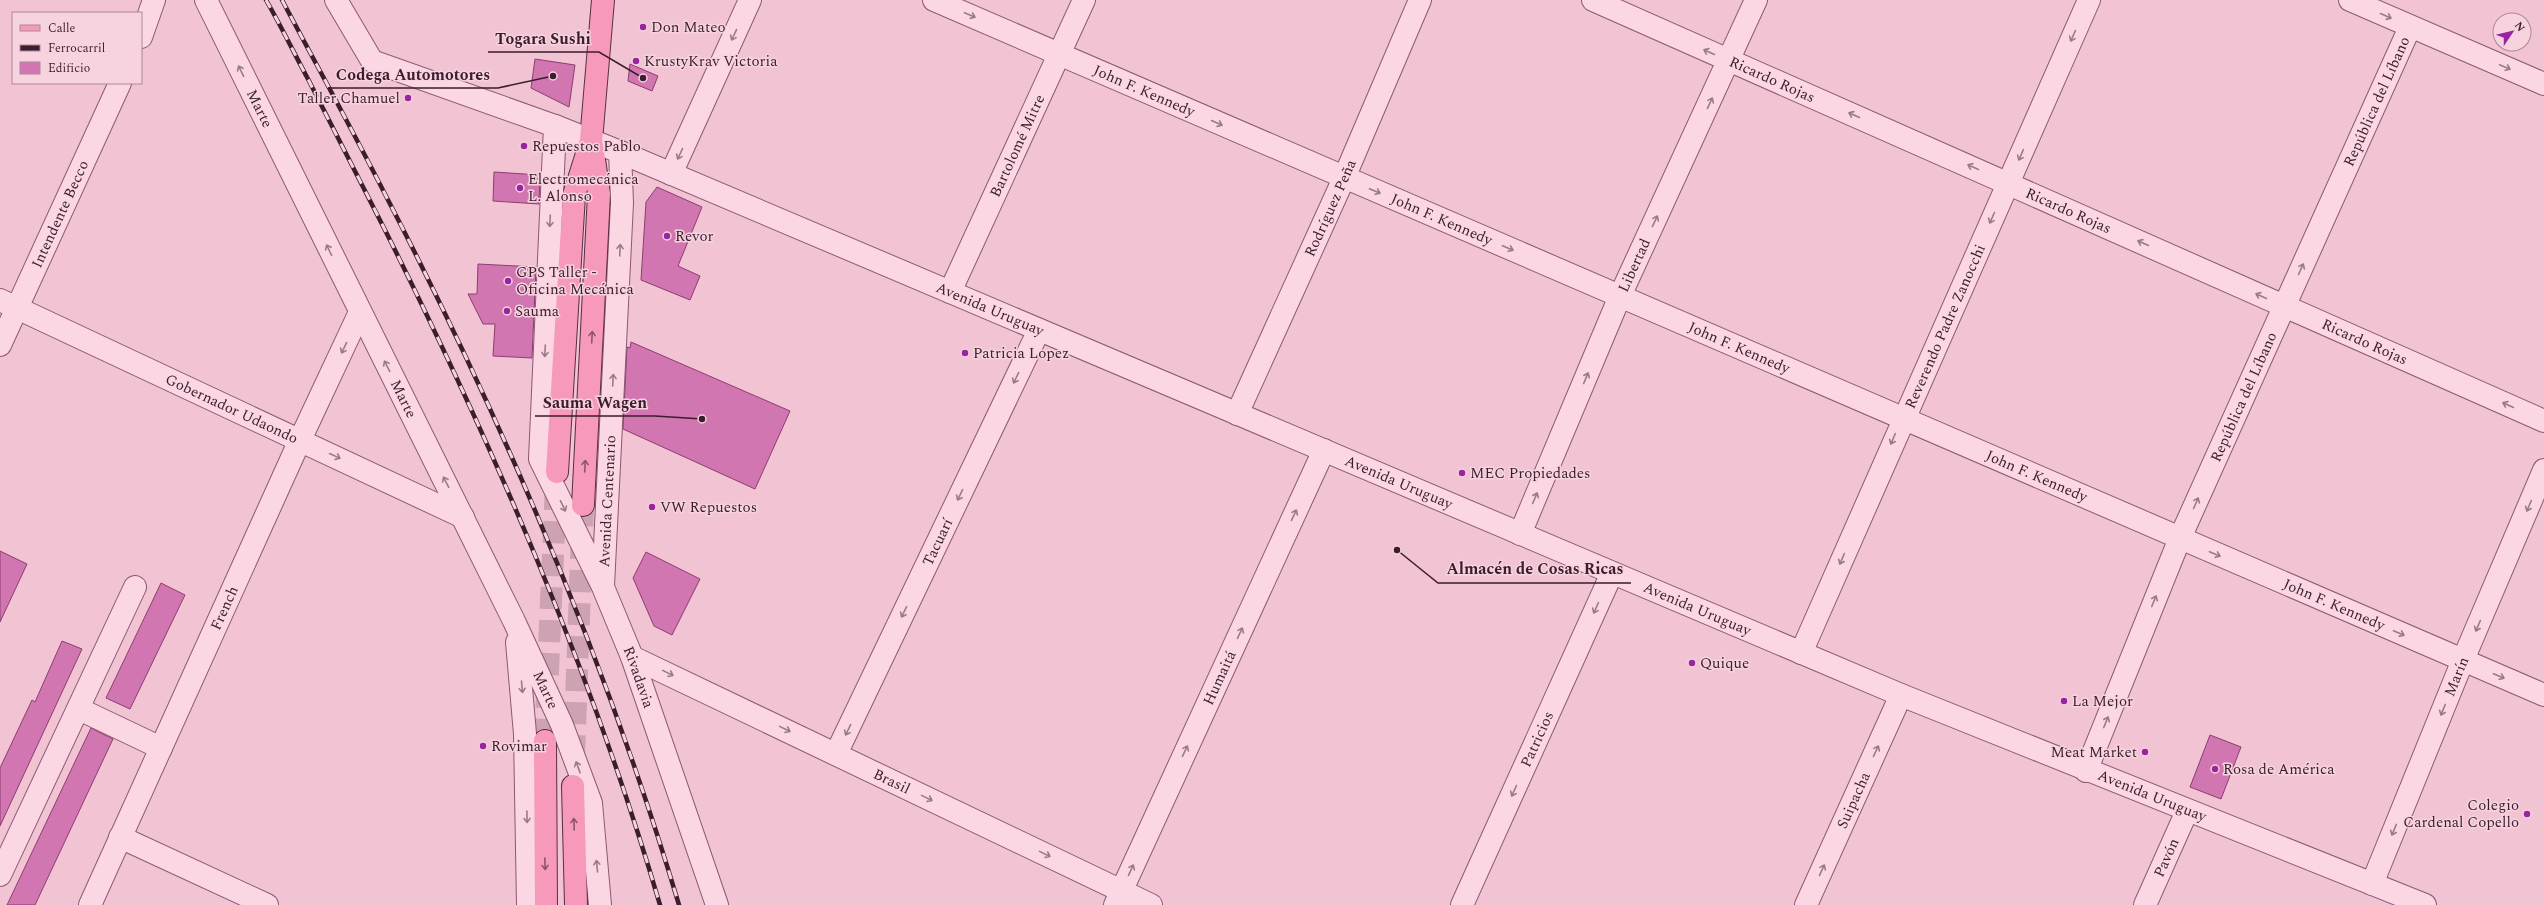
<svg xmlns="http://www.w3.org/2000/svg" width="2544" height="905" font-family="Spectral,serif">
<style>
.building{fill:#d176b0;stroke:#8d3d71}
.lines{fill:none;stroke-linecap:round;stroke-linejoin:round}
.major-tunnel{stroke:#cda2b2;stroke-width:22;stroke-dasharray:22 11;stroke-linecap:butt}
.minor-casing{stroke:#8c5873;stroke-width:24}
.major-casing{stroke:#592d47;stroke-width:24}
.minor{stroke:#fbd7e3;stroke-width:22}
.major{stroke:#f699ba;stroke-width:22}
.rail-casing{stroke:#3b1d2e;stroke-width:4.5}
.rail{stroke:#f7d3df;stroke-width:3;stroke-dasharray:9;stroke-linecap:butt}
.oneway{stroke:#9b7a88}
.oneway2{stroke:#8f556d}
.poi-dot{fill:#98259f;stroke:#f7d3df;stroke-width:1.5}
.labels{text-anchor:middle;stroke-width:3;stroke-linejoin:round;paint-order:stroke}
.poi-label{font-size:15px;fill:#3b1d2e;stroke:#f7d3df;text-anchor:start}
.street-label{font-size:15px;fill:#3b1d2e;stroke:#f7d3df}
.leader{fill:none;stroke:#3b1d2e;stroke-width:1.5}
.callout-dot{fill:#3b1d2e;stroke:#f7d3df;stroke-width:1.5}
.callout-label{font-size:16px;text-anchor:middle;font-weight:bold;fill:#3b1d2e;stroke:#f7d3df;stroke-width:3;stroke-linejoin:round;paint-order:stroke}
</style>
<rect width="100%" height="100%" fill="#f1c3d3"/>
<path class="building" d="M535,59L575,65L569,107L531,88Z
M630,64L658,76L652,91L628,81Z
M494,172L540,175L539,204L493,201Z
M657,187L702,207L678,266L700,276L690,300L641,280L646,202Z
M478,264L536,267L532,358L493,356L495,324H483L468,294H477Z
M631,342L790,411L755,489L623,429L627,347L630,348Z
M0,551L27,564L0,622Z
M646,552L700,579L672,635L654,626L633,578Z
M161,583L185,595L130,709L106,698Z
M62,641L82,649L0,826V768L32,700L35,702Z
M91,728L113,739L35,905H7Z
M2210,735L2241,747L2221,799L2190,787Z"/>
<g class="lines">
<path class="major-tunnel" d="M545,741L556,484
M574,757L583,505"/>
<g class="minor-casing">
<g id="minor">
<path id="s1" d="M206,0L514,621L562,725L591,803L600,905"/>
<path id="s2" d="M336,0L372,61L555,126L620,152L1901,695L2425,905"/>
<path id="s3" d="M934,0L2544,695"/>
<path id="s4" d="M1593,0L2544,421"/>
<path d="M2350,0L2544,84"/>
<path d="M141,37L154,0"/>
<path id="s5" d="M555,126L540,459L603,587L632,657L717,905"/>
<path d="M671,174L750,0"/>
<path id="s6" d="M950,292L1084,0"/>
<path id="s7" d="M0,300L463,517"/>
<path id="s8" d="M0,345L120,83"/>
<path id="s9" d="M1237,414L1344,178L1420,0"/>
<path id="s10" d="M1520,534L1620,296L1756,0"/>
<path id="s11" d="M603,586L622,203L620,152"/>
<path d="M517,642L525,734L528,905"/>
<path id="s12" d="M1801,653L2089,0"/>
<path id="s13" d="M632,657L1151,905"/>
<path d="M79,709L161,748"/>
<path id="s14" d="M836,754L1039,330"/>
<path id="s15" d="M2086,771L2180,538L2410,27"/>
<path d="M120,837L267,905"/>
<path d="M0,875L135,587"/>
<path id="s16" d="M2372,884L2463,660L2544,470"/>
<path id="s17" d="M90,905L300,440L360,312"/>
<path id="s18" d="M1115,905L1324,450"/>
<path id="s19" d="M1462,905L1612,573"/>
<path id="s20" d="M1806,905L1901,695"/>
<path id="s21" d="M2145,905L2187,811"/>
</g>
</g>
<g class="major-casing">
<path id="major" d="M557,472L574,195L591,141L603,0
M583,505L599,194L592,146
M545,741L546,905
M573,786L576,905"/>
</g>
<use href="#minor" class="minor"/>
<use href="#major" class="major"/>
<g class="rail-casing">
<path id="rail" d="M266,0C281,26 294,53 308,79C334,131 361,182 387,234C495,450 592,673 660,905
M282,0C317,66 353,131 387,198C504,424 606,660 679,905"/>
</g>
<use href="#rail" class="rail"/>
</g>
<defs><path id="oneway-shaft" d="M-6 0H5M1.5-3L5.5 0L1.5 3" fill="none" stroke-width="1.6" stroke-linecap="round" stroke-linejoin="round"/></defs>
<g class="oneway">
<use href="#oneway-shaft" transform="translate(970 15) rotate(23)"/>
<use href="#oneway-shaft" transform="translate(2386 16) rotate(24)"/>
<use href="#oneway-shaft" transform="translate(734 35) rotate(115)"/>
<use href="#oneway-shaft" transform="translate(2073 36) rotate(114)"/>
<use href="#oneway-shaft" transform="translate(1709 52) rotate(-156)"/>
<use href="#oneway-shaft" transform="translate(2505 67) rotate(23)"/>
<use href="#oneway-shaft" transform="translate(241 71) rotate(-116)"/>
<use href="#oneway-shaft" transform="translate(1710 103) rotate(-65)"/>
<use href="#oneway-shaft" transform="translate(1854 115) rotate(-156)"/>
<use href="#oneway-shaft" transform="translate(1217 123) rotate(24)"/>
<use href="#oneway-shaft" transform="translate(680 154) rotate(115)"/>
<use href="#oneway-shaft" transform="translate(2021 155) rotate(114)"/>
<use href="#oneway-shaft" transform="translate(1973 167) rotate(-156)"/>
<use href="#oneway-shaft" transform="translate(1375 191) rotate(23)"/>
<use href="#oneway-shaft" transform="translate(1992 218) rotate(114)"/>
<use href="#oneway-shaft" transform="translate(550 221) rotate(93)"/>
<use href="#oneway-shaft" transform="translate(1655 221) rotate(-65)"/>
<use href="#oneway-shaft" transform="translate(2143 243) rotate(-156)"/>
<use href="#oneway-shaft" transform="translate(1508 248) rotate(23)"/>
<use href="#oneway-shaft" transform="translate(329 250) rotate(-116)"/>
<use href="#oneway-shaft" transform="translate(620 250) rotate(-87)"/>
<use href="#oneway-shaft" transform="translate(2301 269) rotate(-66)"/>
<use href="#oneway-shaft" transform="translate(2261 296) rotate(-156)"/>
<use href="#oneway-shaft" transform="translate(344 348) rotate(115)"/>
<use href="#oneway-shaft" transform="translate(545 351) rotate(93)"/>
<use href="#oneway-shaft" transform="translate(387 366) rotate(-117)"/>
<use href="#oneway-shaft" transform="translate(1016 378) rotate(116)"/>
<use href="#oneway-shaft" transform="translate(1586 378) rotate(-67)"/>
<use href="#oneway-shaft" transform="translate(613 380) rotate(-87)"/>
<use href="#oneway-shaft" transform="translate(2508 405) rotate(-156)"/>
<use href="#oneway-shaft" transform="translate(1893 439) rotate(113)"/>
<use href="#oneway-shaft" transform="translate(335 456) rotate(25)"/>
<use href="#oneway-shaft" transform="translate(446 482) rotate(-117)"/>
<use href="#oneway-shaft" transform="translate(960 495) rotate(116)"/>
<use href="#oneway-shaft" transform="translate(1535 498) rotate(-67)"/>
<use href="#oneway-shaft" transform="translate(2196 503) rotate(-66)"/>
<use href="#oneway-shaft" transform="translate(563 506) rotate(64)"/>
<use href="#oneway-shaft" transform="translate(2529 506) rotate(113)"/>
<use href="#oneway-shaft" transform="translate(1294 515) rotate(-65)"/>
<use href="#oneway-shaft" transform="translate(2215 554) rotate(23)"/>
<use href="#oneway-shaft" transform="translate(1842 559) rotate(113)"/>
<use href="#oneway-shaft" transform="translate(2154 601) rotate(-68)"/>
<use href="#oneway-shaft" transform="translate(1596 608) rotate(114)"/>
<use href="#oneway-shaft" transform="translate(904 612) rotate(116)"/>
<use href="#oneway-shaft" transform="translate(2478 626) rotate(113)"/>
<use href="#oneway-shaft" transform="translate(1240 633) rotate(-65)"/>
<use href="#oneway-shaft" transform="translate(2399 633) rotate(23)"/>
<use href="#oneway-shaft" transform="translate(668 673) rotate(26)"/>
<use href="#oneway-shaft" transform="translate(2499 676) rotate(23)"/>
<use href="#oneway-shaft" transform="translate(522 687) rotate(85)"/>
<use href="#oneway-shaft" transform="translate(2443 710) rotate(112)"/>
<use href="#oneway-shaft" transform="translate(2106 722) rotate(-68)"/>
<use href="#oneway-shaft" transform="translate(785 729) rotate(26)"/>
<use href="#oneway-shaft" transform="translate(848 730) rotate(116)"/>
<use href="#oneway-shaft" transform="translate(1185 751) rotate(-65)"/>
<use href="#oneway-shaft" transform="translate(1876 751) rotate(-65)"/>
<use href="#oneway-shaft" transform="translate(578 767) rotate(-110)"/>
<use href="#oneway-shaft" transform="translate(1514 791) rotate(114)"/>
<use href="#oneway-shaft" transform="translate(927 798) rotate(26)"/>
<use href="#oneway-shaft" transform="translate(527 817) rotate(89)"/>
<use href="#oneway-shaft" transform="translate(2394 830) rotate(112)"/>
<use href="#oneway-shaft" transform="translate(1045 854) rotate(26)"/>
<use href="#oneway-shaft" transform="translate(597 866) rotate(-95)"/>
<use href="#oneway-shaft" transform="translate(1131 870) rotate(-65)"/>
<use href="#oneway-shaft" transform="translate(1822 870) rotate(-65)"/>
</g>
<g class="oneway2">
<use href="#oneway-shaft" transform="translate(592 337) rotate(-87)"/>
<use href="#oneway-shaft" transform="translate(585 466) rotate(-87)"/>
<use href="#oneway-shaft" transform="translate(574 824) rotate(-92)"/>
<use href="#oneway-shaft" transform="translate(545 864) rotate(88)"/>
</g>
<g class="poi-dot">
<circle cx="643" cy="27" r="4"/>
<circle cx="636" cy="61" r="4"/>
<circle cx="408" cy="98" r="4"/>
<circle cx="524" cy="146" r="4"/>
<circle cx="520" cy="188" r="4"/>
<circle cx="667" cy="236" r="4"/>
<circle cx="508" cy="281" r="4"/>
<circle cx="507" cy="311" r="4"/>
<circle cx="965" cy="353" r="4"/>
<circle cx="1462" cy="473" r="4"/>
<circle cx="652" cy="507" r="4"/>
<circle cx="1692" cy="663" r="4"/>
<circle cx="2064" cy="701" r="4"/>
<circle cx="483" cy="746" r="4"/>
<circle cx="2145" cy="752" r="4"/>
<circle cx="2215" cy="769" r="4"/>
<circle cx="2527" cy="814" r="4"/>
</g>
<g class="labels">
<g class="poi-label">
<text x="651" y="32">Don Mateo</text>
<text x="644" y="66">KrustyKrav Victoria</text>
<text x="400" y="103" text-anchor="end">Taller Chamuel</text>
<text x="532" y="151">Repuestos Pablo</text>
<text x="528" y="184">Electromecánica<tspan x="528" dy="17">L. Alonso</tspan></text>
<text x="675" y="241">Revor</text>
<text x="516" y="277">GPS Taller -<tspan x="516" dy="17">Oficina Mecánica</tspan></text>
<text x="515" y="316">Sauma</text>
<text x="973" y="358">Patricia Lopez</text>
<text x="1470" y="478">MEC Propiedades</text>
<text x="660" y="512">VW Repuestos</text>
<text x="1700" y="668">Quique</text>
<text x="2072" y="706">La Mejor</text>
<text x="491" y="751">Rovimar</text>
<text x="2137" y="757" text-anchor="end">Meat Market</text>
<text x="2223" y="774">Rosa de América</text>
<text x="2519" y="810" text-anchor="end">Colegio<tspan x="2519" dy="17">Cardenal Copello</tspan></text>
</g>
<g class="street-label">
<text dy="5" stroke="none"><textPath href="#s4" startOffset="196">Ricardo Rojas</textPath></text>
<text dy="5" stroke="none"><textPath href="#s3" startOffset="229">John F. Kennedy</textPath></text>
<text dy="5" stroke="none"><textPath href="#s15" startOffset="730">República del Líbano</textPath></text>
<text dy="5" stroke="none"><textPath href="#s1" startOffset="121">Marte</textPath></text>
<text dy="5" stroke="none"><textPath href="#s6" startOffset="161">Bartolomé Mitre</textPath></text>
<text dy="5" stroke="none"><textPath href="#s9" startOffset="226">Rodríguez Peña</textPath></text>
<text dy="5" stroke="none"><textPath href="#s4" startOffset="520">Ricardo Rojas</textPath></text>
<text dy="5" stroke="none"><textPath href="#s8" startOffset="144">Intendente Becco</textPath></text>
<text dy="5" stroke="none"><textPath href="#s3" startOffset="553">John F. Kennedy</textPath></text>
<text dy="5" stroke="none"><textPath href="#s10" startOffset="292">Libertad</textPath></text>
<text dy="5" stroke="none"><textPath href="#s2" startOffset="737">Avenida Uruguay</textPath></text>
<text dy="5" stroke="none"><textPath href="#s12" startOffset="357">Reverendo Padre Zanocchi</textPath></text>
<text dy="5" stroke="none"><textPath href="#s4" startOffset="844">Ricardo Rojas</textPath></text>
<text dy="5" stroke="none"><textPath href="#s3" startOffset="877">John F. Kennedy</textPath></text>
<text dy="5" stroke="none"><textPath href="#s15" startOffset="406">República del Líbano</textPath></text>
<text dy="5" stroke="none"><textPath href="#s1" startOffset="445">Marte</textPath></text>
<text dy="5" stroke="none"><textPath href="#s7" startOffset="256">Gobernador Udaondo</textPath></text>
<text dy="5" stroke="none"><textPath href="#s3" startOffset="1201">John F. Kennedy</textPath></text>
<text dy="5" stroke="none"><textPath href="#s2" startOffset="1181">Avenida Uruguay</textPath></text>
<text dy="5" stroke="none"><textPath href="#s11" startOffset="85">Avenida Centenario</textPath></text>
<text dy="5" stroke="none"><textPath href="#s14" startOffset="235">Tacuarí</textPath></text>
<text dy="5" stroke="none"><textPath href="#s3" startOffset="1525">John F. Kennedy</textPath></text>
<text dy="5" stroke="none"><textPath href="#s17" startOffset="326">French</textPath></text>
<text dy="5" stroke="none"><textPath href="#s2" startOffset="1505">Avenida Uruguay</textPath></text>
<text dy="5" stroke="none"><textPath href="#s16" startOffset="224">Marín</textPath></text>
<text dy="5" stroke="none"><textPath href="#s5" startOffset="573">Rivadavia</textPath></text>
<text dy="5" stroke="none"><textPath href="#s18" startOffset="250">Humaitá</textPath></text>
<text dy="5" stroke="none"><textPath href="#s1" startOffset="769">Marte</textPath></text>
<text dy="5" stroke="none"><textPath href="#s19" startOffset="182">Patricios</textPath></text>
<text dy="5" stroke="none"><textPath href="#s13" startOffset="288">Brasil</textPath></text>
<text dy="5" stroke="none"><textPath href="#s2" startOffset="1997">Avenida Uruguay</textPath></text>
<text dy="5" stroke="none"><textPath href="#s20" startOffset="115">Suipacha</textPath></text>
<text dy="5" stroke="none"><textPath href="#s21" startOffset="52">Pavón</textPath></text>
</g>
</g>
<path class="leader" d="M643 78L599 52H488M553 76L498 88H328M702 419L655 416H535M1397 550L1438 583H1631"/>
<g class="callout-dot">
<circle cx="643" cy="78" r="4"/>
<circle cx="553" cy="76" r="4"/>
<circle cx="702" cy="419" r="4"/>
<circle cx="1397" cy="550" r="4"/>
</g>
<g class="callout-label">
<text x="543" y="44">Togara Sushi</text>
<text x="413" y="80">Codega Automotores</text>
<text x="595" y="408">Sauma Wagen</text>
<text x="1535" y="574">Almacén de Cosas Ricas</text>
</g>
<rect x="12" y="12" width="130" height="72" fill="#f7d3df" stroke="#ac8a98"/>
<rect x="20" y="25" width="20" height="6" fill="#f699ba" stroke="#ac8a98"/>
<text x="48" y="32" font-size="12" fill="#3b1d2e">Calle</text>
<rect x="20" y="45" width="20" height="6" fill="#3b1d2e" stroke="#ac8a98"/>
<text x="48" y="52" font-size="12" fill="#3b1d2e">Ferrocarril</text>
<rect x="20" y="62" width="20" height="12" fill="#d176b0" stroke="#ac8a98"/>
<text x="48" y="72" font-size="12" fill="#3b1d2e">Edificio</text>
<g transform="translate(2512 32) rotate(55)"><circle r="19" fill="#f7d3df" stroke="#ac8a98"/>
<path d="M0-3L7 15L0 10L-7 15Z" fill="#98259f"/>
<text y="-6" font-size="11" font-weight="bold" text-anchor="middle" fill="#3b1d2e">N</text>
</g>
</svg>
